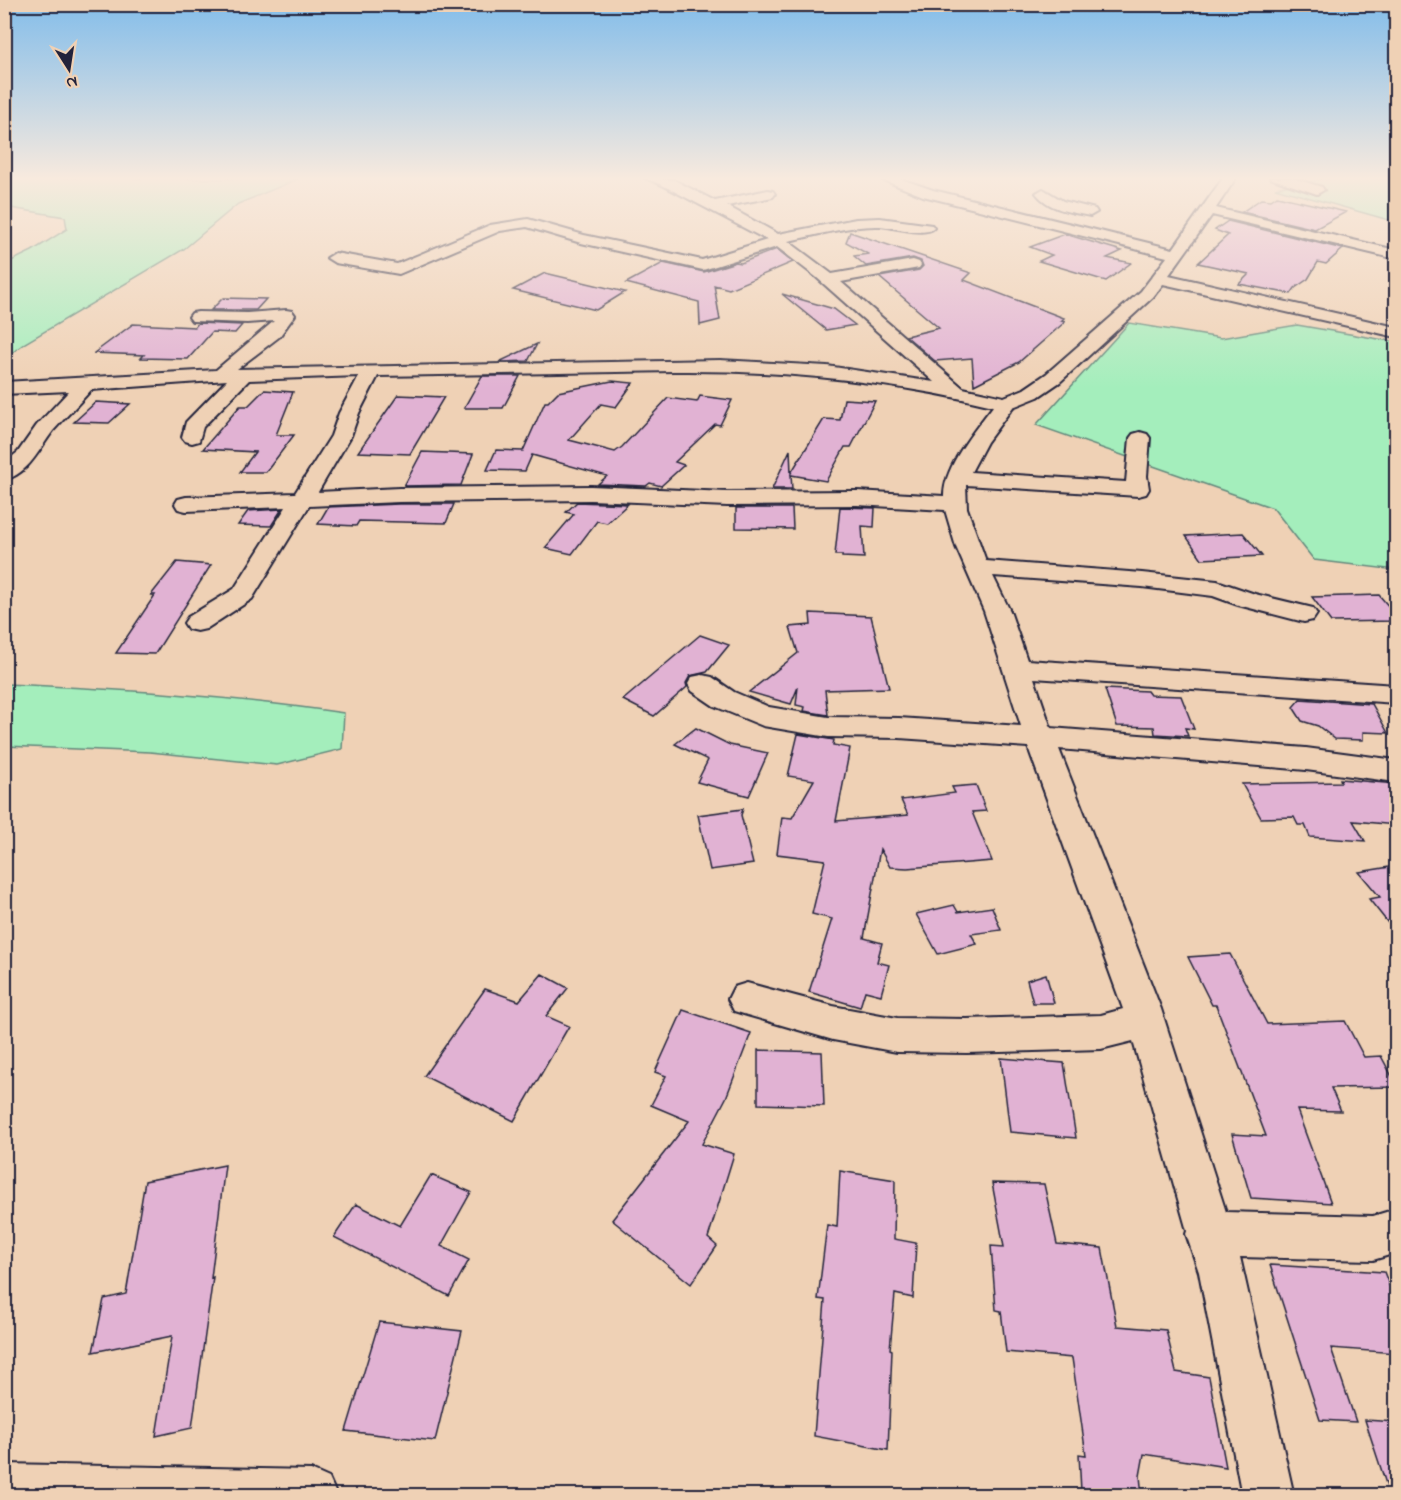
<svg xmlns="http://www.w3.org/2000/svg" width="1401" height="1500" font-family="'Indie Flower',sans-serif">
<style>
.green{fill:#a4eebc;stroke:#63887c;stroke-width:1.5}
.building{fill:#e1b2d3;stroke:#22223b;stroke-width:1.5}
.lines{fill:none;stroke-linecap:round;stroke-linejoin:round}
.minor-casing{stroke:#22223b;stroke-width:4}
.minor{fill:#efd1b5;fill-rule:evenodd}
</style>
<rect width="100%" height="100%" fill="#efd1b5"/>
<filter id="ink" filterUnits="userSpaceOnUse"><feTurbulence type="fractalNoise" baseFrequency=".0167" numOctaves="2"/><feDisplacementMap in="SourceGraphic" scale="12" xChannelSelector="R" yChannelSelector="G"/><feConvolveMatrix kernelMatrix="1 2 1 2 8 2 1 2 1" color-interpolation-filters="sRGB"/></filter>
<g filter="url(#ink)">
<path class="green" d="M4,179L5,178L298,179L238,204L184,249L25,343L5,358V264L32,251L67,229L65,217L5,207Z
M1322,179H1396V222L1275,188Z
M1129,323L1221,338L1297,325L1396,342V570L1314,560L1273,508L1036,425Z
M5,684C118,689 231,696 344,713L342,749L277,765L150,752L5,746Z"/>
<path class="building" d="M1277,196L1290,199L1346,212L1315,229L1242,212L1261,199L1271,200Z
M1228,221L1343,249L1326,264L1318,262L1308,279L1295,288L1291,294L1239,284L1249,274L1198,263L1228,235L1215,230Z
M850,232L971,273L964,280L1064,318L1061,321L1065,322L1019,362L974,385L972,358L935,361L906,336L939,328L879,277L919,270L923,266L921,261L913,258L866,266L854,256L868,254L846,242Z
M1065,234L1122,251L1107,258L1131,263L1106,281L1039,261L1052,255L1030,247Z
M777,249L793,262L729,289L714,285L720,320L700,325L699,302L626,283L663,263L704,272L736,262L741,263Z
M545,273L625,292L596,310L513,290Z
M782,294L834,309L855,325L826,330Z
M223,298L266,299L256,310H211Z
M198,323L242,325L235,333L212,332L188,359L141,358L144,355L94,353L133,324L195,327Z
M537,344L528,361L499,362Z
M482,376H520L503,408H464Z
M612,381L633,383L616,407L601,404L569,440L615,452L622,447L668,398L697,402L700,396L732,400L720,425L715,424L675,462L684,465L661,486L650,483L646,486L598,484L607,476L532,455L525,471L487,470L496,450L523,451L545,402H548L558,392Z
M264,390L293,392L276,435H294L266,472H240L255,452L203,449L240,406H248Z
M398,395L444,397L410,454L358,452Z
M844,399L875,401L851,447H845L826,481L791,475L792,489H772L790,450L791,473L824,419L840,420Z
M96,402L130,404L109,423L74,422Z
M422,452L473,454L461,485L404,486Z
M577,502L628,504L607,523L597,521L572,554L545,548L574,514L566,512Z
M399,504H454L446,523L359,521L356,526L318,524L328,507Z
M840,507L875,508L874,527L862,526L864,558L842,557V555H835Z
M736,508H792L793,529L736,528Z
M282,509L271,526L238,525L248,511Z
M1243,533L1262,556L1202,559L1186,536Z
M177,562L211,565L155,654L116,653L155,595H151Z
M1379,595L1396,615V621L1331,622L1312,597Z
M810,613L871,616L889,688L825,690L828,715L804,711L805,707L796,705L798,687L791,704L749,692L798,653L790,627L811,625Z
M700,635L729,645L707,672L690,676L686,683L687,687L654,716L623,700Z
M1105,689L1147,691L1150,695L1181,696L1194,729L1185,728L1188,736L1155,734L1154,727L1117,726Z
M1300,699L1372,704L1388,733L1363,732V740L1335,739L1318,726L1302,721L1293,707Z
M696,728L730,745L768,753L749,796L697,782L708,760L675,744Z
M798,734L834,740L833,745L850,748L836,821L908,815L901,800L955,793L952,787L976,785L986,811L972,812L992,861L907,868L890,867L880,849L864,938L882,943L877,962L889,965L881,995L865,991L860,1007L809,992L832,919L812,914L825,860L777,854L782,817L792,818L814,780L788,776Z
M1340,779L1396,784V825L1353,821L1365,841L1310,837L1305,825H1298L1294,817L1261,818L1242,784L1341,782Z
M743,809L741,815L753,864L710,870L698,815Z
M1396,866V933L1369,899L1380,897L1359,872Z
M954,905L958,912L992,907L1001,930L971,934L977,944L938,954L916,914Z
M1230,954L1267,1024L1345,1021L1364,1057L1381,1056L1396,1084V1087L1331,1088L1341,1111L1297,1110L1331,1203L1251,1198L1232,1134L1266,1136L1216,1005H1212L1188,957Z
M542,974L568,988L546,1016L569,1026L514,1121L424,1076L485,989L519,1001Z
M1046,974L1054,1003H1033L1027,980Z
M683,1010L751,1033L726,1098L702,1144L734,1154L708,1238L717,1246L691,1284L612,1220L689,1121L651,1105L666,1076L655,1072Z
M758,1050L822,1052L824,1106L758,1104Z
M1001,1058L1064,1063L1076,1138L1010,1132Z
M225,1165L211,1278L213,1277L192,1428L156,1436L172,1336L93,1352L104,1299L126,1294L145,1181Z
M840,1171L895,1180L894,1239L916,1243L913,1298L895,1294L890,1349L892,1350L888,1450L814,1436L825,1300L818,1299L827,1225L837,1227Z
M431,1175L471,1192L441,1246L469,1260L449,1296L334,1237L356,1204L400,1226Z
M992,1183L1044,1184L1057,1244L1102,1248L1117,1326L1166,1330L1176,1372L1209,1377L1226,1467L1144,1454L1140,1476L1142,1496H1107L1081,1491L1079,1454L1086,1455L1072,1358L1006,1352L1001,1311L996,1310L991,1246L1004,1247Z
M1270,1265L1384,1272L1396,1303V1353L1331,1348L1356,1422L1320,1420Z
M379,1322L462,1331L435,1441L346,1431Z
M1365,1420L1396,1422V1496H1390Z"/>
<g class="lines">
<g class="minor-casing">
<path id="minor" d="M645,178L674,180L715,201L768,190L773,191L775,194L773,197L727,206L778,234L856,219L880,218L932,225L934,228C926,237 893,227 880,226C850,225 818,235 788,241L832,274L913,260L919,262L921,265L919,268L841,282L963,388L1004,397L1024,389L1046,374L1141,291L1167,257L923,196L878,178H898L933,190L1173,249L1223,178H1236L1216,208L1396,250V259L1212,215L1169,275L1396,327V337L1163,284L1153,297L1060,382L1038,397L1013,407L987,442L971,472L1126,482L1130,438L1133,434L1140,432L1147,434L1150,438L1147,476L1149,489L1146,494L1138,496L966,485L967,508L986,561L1142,573L1217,581L1255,594L1313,608L1317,614L1313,620L1304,622L1238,605L1213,596L1142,587L993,576L1010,611L1027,660L1396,685V703L1034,678L1051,728L1306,748L1396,760V782L1306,770L1059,749L1161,1009L1226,1212L1373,1216L1396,1209V1253L1373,1260L1240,1257L1294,1496H1242L1199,1272L1186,1234L1187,1231L1133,1041L1101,1049L967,1053L897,1052L833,1040L747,1015L734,1011L728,999L734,987L747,983L833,1006L897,1018L967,1019L1101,1015L1123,1009L1028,747L899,738L828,737L763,726L714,706L692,691L688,684L692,677L702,675L712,677L734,692L769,707L828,717L899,718L1021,726L984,611L956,547L945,510L857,505L727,506L591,500L399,502L309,506L252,599L206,629L197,631L188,629L184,623L188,617L234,589L286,507L186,511L178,509L175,504L178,499L186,497L295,493L331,436L339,413L359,376L249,380L203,427L199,441L192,443L185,441L182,437L186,422L227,380L91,390C79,404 65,417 53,431C39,449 29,474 4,480V463L18,452L37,425L69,391L4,394V382L216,370L274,321L247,323L192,321L189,317L192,313L198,312L247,313L286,310L292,311L295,315L279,337L237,369L720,360L827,366L934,382L816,277L777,247L703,270L581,243L527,227L500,231L399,274L335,263L327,258L335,253L397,264L490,225L528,219L584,235L702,260L767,240L664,186ZM674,371C781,370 888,381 993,406C975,430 944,466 944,496L857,491L727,492L591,486L399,488L318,492L351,436L359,413L378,376Z
M1270,178H1292L1322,187L1324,190L1317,194Z
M1043,189L1063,201L1095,209L1097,212L1090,216C1070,212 1049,210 1036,193Z
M4,1464L311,1470L329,1478L337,1496H4Z"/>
</g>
<use href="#minor" class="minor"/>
</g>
</g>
<linearGradient id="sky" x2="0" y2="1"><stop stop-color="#83bdea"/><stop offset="0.46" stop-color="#f8eade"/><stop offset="1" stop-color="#f8eade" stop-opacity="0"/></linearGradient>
<rect width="1401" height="388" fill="url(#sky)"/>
<rect width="1401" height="1500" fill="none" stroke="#efd1b5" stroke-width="24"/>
<rect x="12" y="12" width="1377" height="1476" fill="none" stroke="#22223b" stroke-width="2" filter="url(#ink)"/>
<g transform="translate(69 69) rotate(168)" stroke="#efd1b5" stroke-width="4.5" paint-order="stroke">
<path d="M0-4.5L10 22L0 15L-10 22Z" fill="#22223b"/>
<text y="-9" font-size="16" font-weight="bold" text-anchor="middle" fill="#22223b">N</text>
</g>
</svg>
